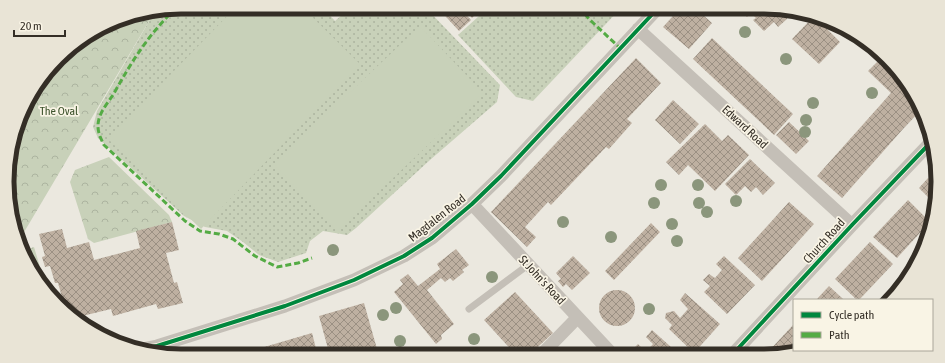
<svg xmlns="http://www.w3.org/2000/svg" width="945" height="363" font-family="'Asap Condensed',sans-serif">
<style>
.grass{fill:url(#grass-dots)}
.park{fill:url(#park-crowns)}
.pitch{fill:#c8d1b9}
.building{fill:url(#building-cross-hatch)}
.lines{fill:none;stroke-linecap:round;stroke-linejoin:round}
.service{stroke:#c4bfb7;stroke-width:7}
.minor{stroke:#c4bfb7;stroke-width:13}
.quiet{stroke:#54ab44;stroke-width:3;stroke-dasharray:6 3;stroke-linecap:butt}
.cycleway-casing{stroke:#f9f4e5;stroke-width:6}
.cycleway{stroke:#00873e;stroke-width:4}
.tree{fill:#8b967c}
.labels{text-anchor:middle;stroke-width:3.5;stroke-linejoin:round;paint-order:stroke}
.park-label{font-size:12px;fill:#3c522b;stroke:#f9f4e5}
.street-label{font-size:12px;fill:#342e26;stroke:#f9f4e5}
.rim{fill:none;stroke:#342e26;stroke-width:5}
</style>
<defs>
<pattern id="grass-dots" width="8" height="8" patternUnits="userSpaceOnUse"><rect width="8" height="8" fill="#c8d1b9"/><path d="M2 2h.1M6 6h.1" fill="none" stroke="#acb49f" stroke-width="1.8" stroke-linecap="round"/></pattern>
<pattern id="park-crowns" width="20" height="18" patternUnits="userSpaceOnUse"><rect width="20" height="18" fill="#c8d1b9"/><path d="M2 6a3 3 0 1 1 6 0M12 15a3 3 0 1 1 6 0" fill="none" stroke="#acb49f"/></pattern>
<pattern id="building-cross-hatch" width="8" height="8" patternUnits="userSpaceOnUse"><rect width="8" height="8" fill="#beb0a1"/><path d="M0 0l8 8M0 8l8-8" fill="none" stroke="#9b9083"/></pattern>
</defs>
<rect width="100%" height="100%" fill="#ebe8df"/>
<path class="grass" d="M182,7H322L335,21L351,7H425L500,85L497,102L430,160L356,228L347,235L323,231L310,241L306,253L278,262L259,255L243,242L227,231L205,227L184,216L108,147L98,138L93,127L97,111L155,11Z
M489,7H622L533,101L516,97L458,35Z"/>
<path class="park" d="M155,11L20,239L10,216L9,158L30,94L67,50L125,16Z
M109,157L169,215L172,222L94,243L88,239L70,182L75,170Z
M34,247L47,290L36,278L25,250Z"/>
<path class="pitch" d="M236,7H302L360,64L201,229L108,139Z
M420,26L483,93L337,231L274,164Z"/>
<path class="building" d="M437,7H459L471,20L459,31Z
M462,7H484L472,18Z
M681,7H694L712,23L689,49L663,27Z
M737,7H764L790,11L788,12L787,19L778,27L774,22L764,31L753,20L756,18L751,13L747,17Z
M814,16L840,42L819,64L792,39Z
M712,38L793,114L774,135L693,59Z
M636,58L661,83L627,119L632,123L609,149L606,147L551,205L548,202L525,227L536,237L527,247L491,212Z
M878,61L915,96L920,111L903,129L842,198L817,176L891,93L868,71Z
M673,100L699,124L680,144L655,120Z
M789,122L809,141L796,154L776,135Z
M705,124L722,141L728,135L749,155L715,191L688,165L679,175L666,162Z
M750,159L775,183L763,195L756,187L751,192L745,186L736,195L725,184Z
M928,178L935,184L934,191L929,198L919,188Z
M908,200L930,222L897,258L873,237Z
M789,202L814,224L762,281L738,258Z
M172,222L179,250L166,253L174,283L177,282L183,303L158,309L156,304L113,316L111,309L74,318L61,305L64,304L58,283H55L50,266L45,267L42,257L45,256L39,234L62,229L67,248L89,242L94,260L140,248L136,231Z
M651,223L660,232L614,280L605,271Z
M870,242L893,264L859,300H857L835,279Z
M456,249L469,265L462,270L464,272L453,281L450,278L445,282L441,278L427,290L454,324L441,335L442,339L436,344L394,292L403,284L400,280L408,274L418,286L440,269L437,264Z
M573,256L590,273L572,290L566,284L563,287L558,281L561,279L556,273Z
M724,256L755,285L727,314L704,292L710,286L703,280L709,274L715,278L722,270L716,264Z
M829,286L844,300H816Z
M599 308a18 18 0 1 1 36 0a18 18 0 1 1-36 0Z
M515,292L553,333L529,355H516L484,320Z
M685,293L720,324L694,353L669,329L672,325L665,318L666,313L674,311L680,318L688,309L680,300Z
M364,303L379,356H330L319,316Z
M793,325L794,326V350H801L787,354L768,355L767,353Z
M652,330L680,355H633L630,352L638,344L646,352L653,344L646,337Z
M312,333L318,356H237V355Z"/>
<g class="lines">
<path class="service" d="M469,309L528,265"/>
<path class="minor" d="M638,29L852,225
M472,204L613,355
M137,350L157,346L285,306L354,280L404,256L432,238L472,204L501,176L659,7
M541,355L577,318
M732,355L852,225L931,142"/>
<path class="quiet" d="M579,7L590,20L620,48
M176,8C148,35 132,61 113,95C108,102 101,111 99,119C96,129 100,137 104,145L185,221L200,231L219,234L233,239L255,256L277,267L298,263L312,258"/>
<g class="cycleway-casing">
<path id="cycleway" d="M137,350L157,346L285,306L354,280L404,256L432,238L472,204L501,176L659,7
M732,355L852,225L931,142"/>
</g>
<use href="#cycleway" class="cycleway"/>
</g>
<g class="tree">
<circle cx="745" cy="32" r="6"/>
<circle cx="786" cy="59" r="6"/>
<circle cx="872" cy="93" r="6"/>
<circle cx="813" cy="103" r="6"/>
<circle cx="806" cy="120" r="6"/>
<circle cx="805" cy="132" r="6"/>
<circle cx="661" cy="185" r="6"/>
<circle cx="698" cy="185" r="6"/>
<circle cx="736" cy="201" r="6"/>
<circle cx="654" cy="203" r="6"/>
<circle cx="699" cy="203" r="6"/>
<circle cx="707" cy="212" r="6"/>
<circle cx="563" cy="222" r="6"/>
<circle cx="672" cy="224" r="6"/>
<circle cx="611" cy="237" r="6"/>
<circle cx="677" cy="241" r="6"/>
<circle cx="333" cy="250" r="6"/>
<circle cx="492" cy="277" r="6"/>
<circle cx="396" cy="308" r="6"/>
<circle cx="649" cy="309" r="6"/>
<circle cx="383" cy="315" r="6"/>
<circle cx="474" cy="339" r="6"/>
<circle cx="400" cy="341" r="6"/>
</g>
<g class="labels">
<g class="park-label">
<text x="59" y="115">The Oval</text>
</g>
<g class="street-label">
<text transform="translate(745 127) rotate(43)" y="4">Edward Road</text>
<text transform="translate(437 218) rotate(-38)" y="4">Magdalen Road</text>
<text transform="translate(824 241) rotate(-48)" y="4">Church Road</text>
<text transform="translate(542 280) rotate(47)" y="4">St John's Road</text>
</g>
</g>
<path d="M0 0H945V363H0ZM181 14H764A167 167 0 0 1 931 181V182A167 167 0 0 1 764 349H181A167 167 0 0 1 14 182V181A167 167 0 0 1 181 14Z" fill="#e9e4d6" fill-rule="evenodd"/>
<path class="rim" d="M181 14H764A167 167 0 0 1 931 181V182A167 167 0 0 1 764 349H181A167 167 0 0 1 14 182V181A167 167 0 0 1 181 14Z"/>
<rect x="793" y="299" width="140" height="52" fill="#f9f4e5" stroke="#aaa599"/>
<rect x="801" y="312" width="20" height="6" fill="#00873e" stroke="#aaa599"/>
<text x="829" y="319" font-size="12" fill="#342e26">Cycle path</text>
<rect x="801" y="332" width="20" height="6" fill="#54ab44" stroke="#aaa599"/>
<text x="829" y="339" font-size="12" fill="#342e26">Path</text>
<path d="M14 30v6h51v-6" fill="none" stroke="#342e26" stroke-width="2"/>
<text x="20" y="30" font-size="12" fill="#342e26" stroke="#f9f4e5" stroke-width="3" paint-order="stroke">20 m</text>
</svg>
